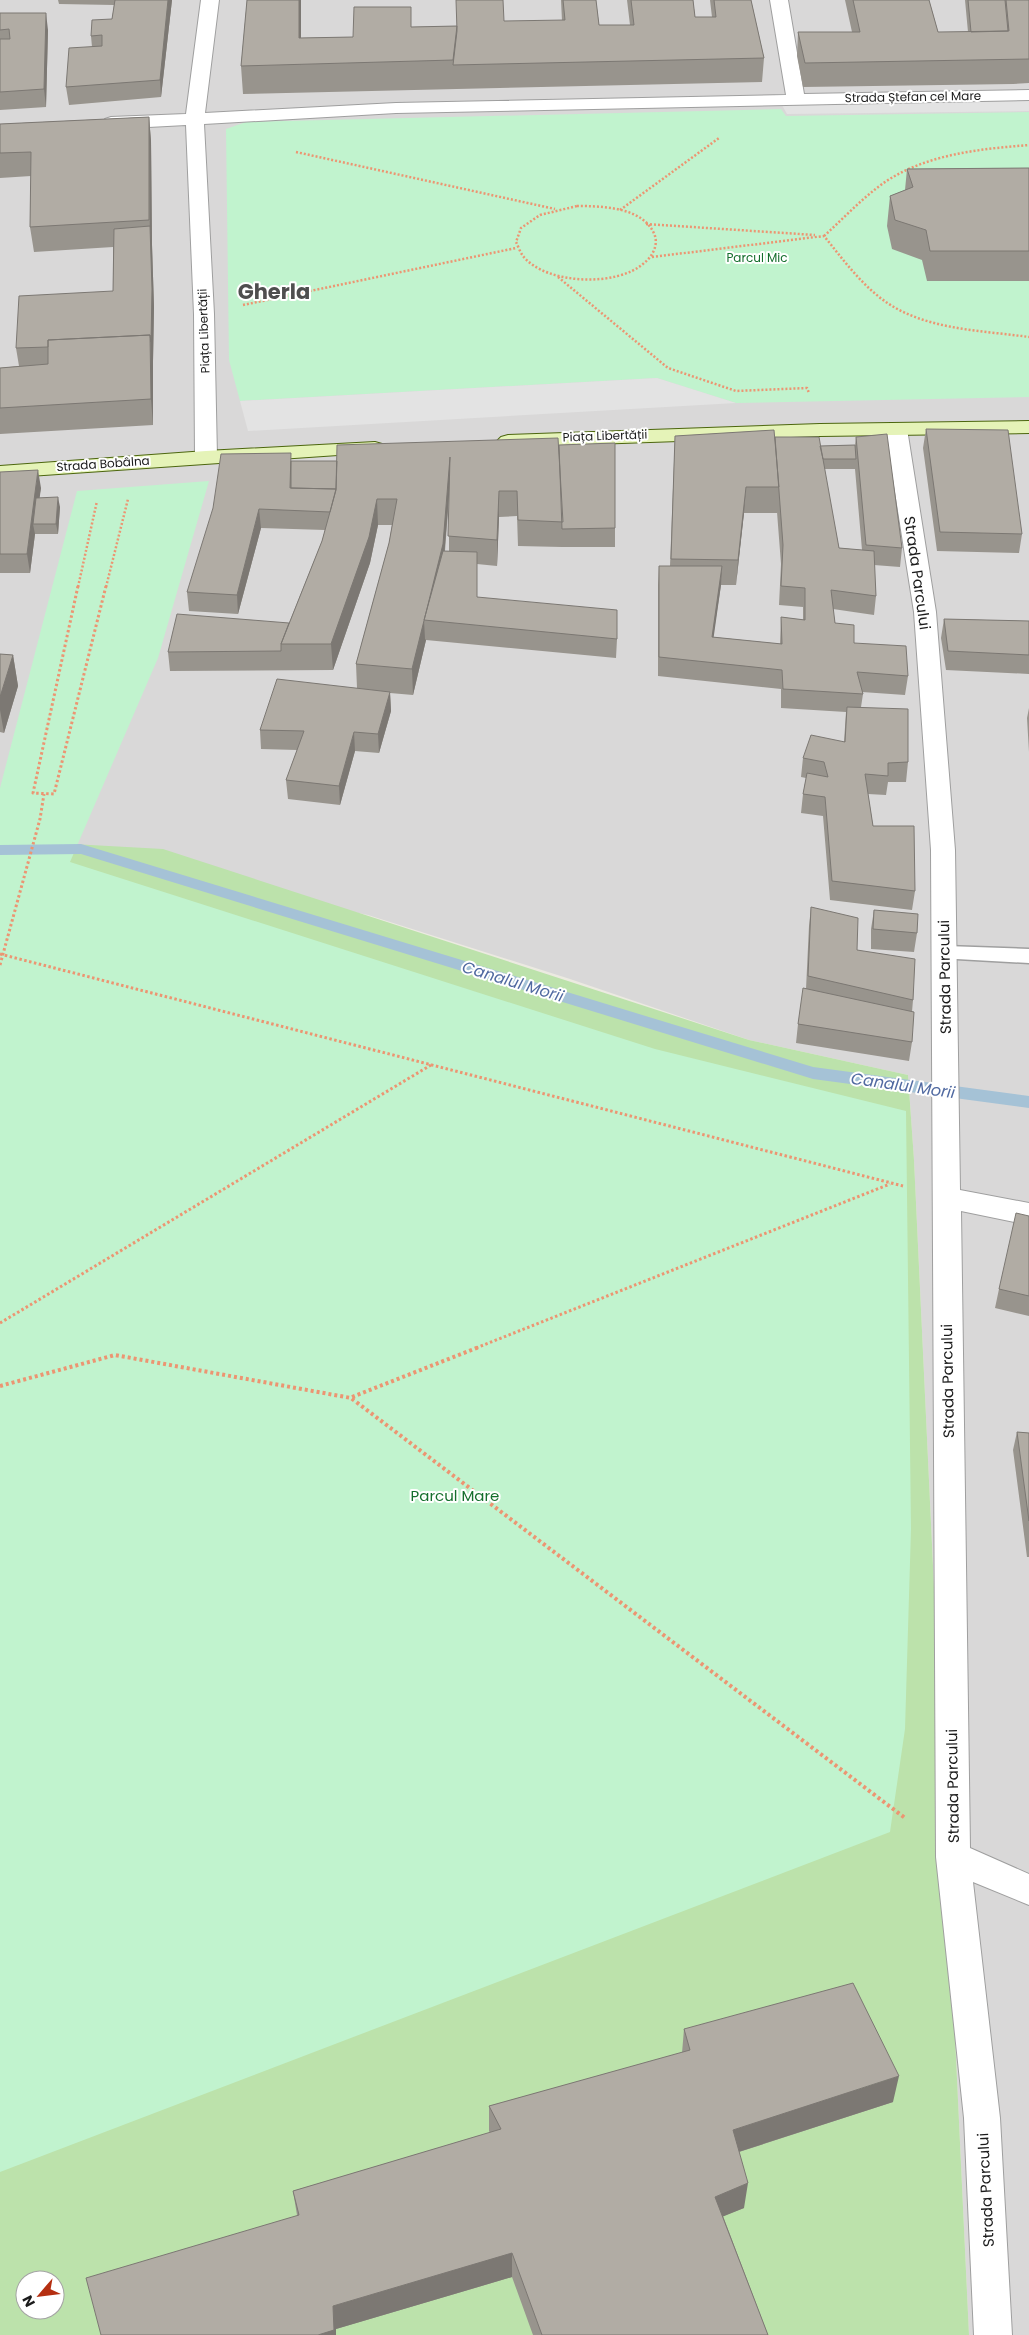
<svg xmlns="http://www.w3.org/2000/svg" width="1029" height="2335" font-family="Poppins,sans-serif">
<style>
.residential{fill:#d9d8d8}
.grass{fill:#bce2ab;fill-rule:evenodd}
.park{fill:#c1f3ce}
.parking{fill:#e3e3e3}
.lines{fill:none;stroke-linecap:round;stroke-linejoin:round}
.stream{fill:#a5c2d6;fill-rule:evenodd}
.lane-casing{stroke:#9f9f9f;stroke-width:3}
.street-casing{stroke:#9f9f9f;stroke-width:2}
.secondary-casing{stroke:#4c660e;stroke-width:2}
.path-far2{stroke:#ec9572;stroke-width:2.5;stroke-dasharray:2 2;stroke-linecap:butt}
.path-far1{stroke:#ec9572;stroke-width:3;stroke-dasharray:2.5 2.5;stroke-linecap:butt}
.path{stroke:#ec9572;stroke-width:4;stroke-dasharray:3 3;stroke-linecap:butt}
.lane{fill:#fff;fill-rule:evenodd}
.street{fill:#fff;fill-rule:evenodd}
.secondary{fill:#e5f3b8;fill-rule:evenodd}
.wall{fill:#98948d;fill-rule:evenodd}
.shaded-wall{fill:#7c7873}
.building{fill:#b1aca4;stroke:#7c7873}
.labels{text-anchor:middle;stroke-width:4;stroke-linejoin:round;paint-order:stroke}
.far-street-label{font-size:12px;fill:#1b1b1b;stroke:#fff}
.far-park-label{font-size:12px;fill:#146e2c;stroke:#fff}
.street-label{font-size:15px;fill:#1b1b1b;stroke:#fff}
.park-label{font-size:15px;fill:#146e2c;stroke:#fff}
.water-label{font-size:16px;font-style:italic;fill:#516aa1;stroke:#fff}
.far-town-label{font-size:21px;font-weight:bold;fill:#4e4e4e;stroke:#fff}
</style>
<rect width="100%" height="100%" fill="#eceae1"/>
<path class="residential" d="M0,0H1029V2335H969L914,1160L908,1075L749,1040L570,979L368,915L0,840Z"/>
<path class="grass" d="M0,840L163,849L749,1040L908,1075L914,1160L969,2335H0ZM25,2280H55V2310H25Z"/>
<path class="park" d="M781,109L786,116L1029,112V397L736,403L657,378L240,401L229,360L226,129L246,122Z
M209,481L158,658L70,862L655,1049L906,1111L911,1529L905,1729L890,1832L0,2172V788L77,491Z"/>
<path class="parking" d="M1029,101V111L787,114L782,105Z
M657,378L736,403L248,431L240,401Z"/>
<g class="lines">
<path class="stream" d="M81,844L813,1067L1029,1096V1108L813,1079L81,854L0,855V845Z"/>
<g class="lane-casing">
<path id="lane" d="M946,946L1029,949V963L939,958L936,953L939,948Z"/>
</g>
<g class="street-casing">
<path id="street" d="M201,0H219L205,113L396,103L786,95L770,0H788L804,94L1029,90V100L396,113L204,124L214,314L217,457L214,462L206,463L198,462L195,457L194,314L186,125L111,129L105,127L102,123L105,119L111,117L186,114Z
M896,423L903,425L907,429L936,612L955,850L960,1190L1029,1203V1225L961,1211L970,1848L1029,1874V1905L973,1882L1000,2118L1012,2335H974L964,2118L936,1857L931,850L914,612L885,429L889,425Z"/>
</g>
<g class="secondary-casing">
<path id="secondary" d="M1029,421V433L820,436L508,447L501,445L497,441L501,437L508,435L820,424Z
M375,442L382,444L386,448L382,452L0,478V466L206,451Z"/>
</g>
<path class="path-far2" d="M296,152L555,209
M577,206C602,206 645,207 655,236C658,246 652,257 644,263C618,287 546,285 523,256C520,252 518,246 516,242L521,228L540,215Z
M620,210L719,138
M646,224L815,235
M824,236C844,218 862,198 885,182C927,154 980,149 1029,145
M652,257L824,236C841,257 857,279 878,296C919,330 979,330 1029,337
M558,277L668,368L736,391L807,388L809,393
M243,305L516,248
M78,587L97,501
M106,587L128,499"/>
<path class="path-far1" d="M78,586L33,793L54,794L106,586
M0,954L903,1186
M0,965L40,819L44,794
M0,1323L431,1065
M476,1348L890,1184"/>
<path class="path" d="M0,1386L115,1355L351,1398L905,1818
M352,1397L479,1347"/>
<use href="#lane" class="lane"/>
<use href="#street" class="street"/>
<use href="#secondary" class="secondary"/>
</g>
<path class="wall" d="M58,0H172L161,97L69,105L66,87L92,47L91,36L112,19L114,5L59,4Z
M247,0H301V38L353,37L412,27L457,26L504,21H562L561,0H596L599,25H630L627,0H693L695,17H712L710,0H751L764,58L762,82L243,94L241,66Z
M845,0H929L938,32H968L965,0H1029V83L1013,84L803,87L797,56L798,32H852Z
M0,13L48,30L46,107L0,110Z
M149,117L151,141L152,245L154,307L153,361V425L0,434V368L19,366L16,348L113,291V247L34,252L30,227L31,176L0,178V124Z
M1029,168V281H927L922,260L892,249L887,226L890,196L905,190L907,169Z
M926,429L1022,534L1019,553L937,551L923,448Z
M675,436L775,437L820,446L855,445L856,437L902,548L900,567L874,565L876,596L874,615L833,609L835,623L854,643L908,676L905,695L862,692L863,694L861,707L908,762L906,782H888L886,795L868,794L873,826L915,891L912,910L830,900L823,816L801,813L803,794L806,778L801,777L803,758L844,742L846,712L781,708V689L658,676V585L659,566H670ZM824,469H855L862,550L839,548ZM777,512L781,564L779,605L803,607V620L781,617L780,644L713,637L721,585H736L744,513H777Z
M559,445L615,528V547H562L518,546L517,516L499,517L497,566L477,564V597L617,639L616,658L426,640L413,695L390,693L391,711L379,753L355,751L340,805L288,799L286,780L297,750L261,749L260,730L357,688L356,664L389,543L392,525H378L370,563L333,670L170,671L168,652L289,623L322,541L325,530L261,528L238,614L189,611L187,592L291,461H337ZM449,498V551H445Z
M0,472L41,488L39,498L60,507L58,534H35L30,573H0Z
M944,619L1029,621V674L946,670L941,638Z
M0,654L13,655L18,686L4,733L0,732Z
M1029,708V752L1027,718Z
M811,907L857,950L913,1000L912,1012V1042L909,1061L796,1043L798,1024L806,989L809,926Z
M874,910L917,933L914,952L871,949V929Z
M1029,1216V1316L995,1308L999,1289Z
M1017,1432L1029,1433V1557H1027L1013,1450Z
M684,2029L893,2102L739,2152L744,2208L723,2216L768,2335H533L512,2277L336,2329L297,2215L293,2191L490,2133L489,2131V2106L682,2053Z"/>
<path class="shaded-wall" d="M168,0H172L161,97L160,80Z
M299,0H301V66L299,38Z
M46,13L48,30L46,107L44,89Z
M149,117L151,141L152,245L154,307L153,361V425L151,399Z
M450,457V483L443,570L424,620L425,639L426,640L413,695L412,669Z
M38,470L41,488L36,524H33L35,534L30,573L27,554Z
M746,487L744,513L736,585L738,560Z
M499,491V517L497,566V540Z
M58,497L60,507L58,534L56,524Z
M377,499L378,525L370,563L333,670L331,644Z
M259,509L261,528L238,614L237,595Z
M722,566L721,585L711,656L712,637Z
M13,655L18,686L4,733L0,710V697Z
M390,692L391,711L379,753L378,734Z
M354,732L355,751L340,805L339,786Z
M899,2076L893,2102L729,2155L733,2130Z
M748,2183L744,2208L712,2221L715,2197Z
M512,2253V2277L336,2329V2335H318L333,2306Z"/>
<path class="building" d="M115,0H168L160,80L66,87L69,48L102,46V35L91,36L92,20L112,19Z
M247,0H299V38L353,37L354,7H411V27L457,26L453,60L241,66Z
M456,0H503L504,21L565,20L563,0H596L599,25H634L631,0H693L695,17H716L714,0H751L764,58L453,65L457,31Z
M853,0H929L938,32L1009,31L1006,0H1029V59L805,63L798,32H860Z
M968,0H1005L1008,31L971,32Z
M0,13H46L44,89L0,92V39H10L9,29L0,30Z
M149,117V220L30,227L31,152L0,153V124Z
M1029,168V251H930L926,230L895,220L890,196L913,187L907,169Z
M150,226L152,289L151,342L150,335L48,340V347L16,348L19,296L113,291L114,229Z
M150,335L151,399L0,408V368L48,364V340Z
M926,429L1008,430L1022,534L940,532Z
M774,430L779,487H746L738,560L671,559L675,436Z
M887,434L902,548L866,545L856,437Z
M775,437H819L839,548L874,551L876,596L831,590L835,623L854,625V643L906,646L908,676L857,672L863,694L783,689L782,670L659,657V566H722L712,637L782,644L781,617L805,620V588L781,586L783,545Z
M558,438L563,522L518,520L517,491H499L497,540L448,536L450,457L443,544L412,669L356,664L389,543L397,499H377L369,537L331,644H281L322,541L336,490L337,445Z
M615,443V528L562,529L559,445Z
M855,445L856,459H823L820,446Z
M291,453L290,488L336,489L330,512L259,509L237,595L187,592L213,508L221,454Z
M291,461H337L336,489L291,488Z
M38,470L27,554H0V472Z
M58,497L56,524H33L36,498Z
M443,551L477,552V597L617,610V639L424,620Z
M177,614L289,623L281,644V651L168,652Z
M944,619L1029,621V655L948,651Z
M0,654L13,655L0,697Z
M277,679L390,692L378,734L354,732L339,786L286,780L304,731L260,730Z
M847,707L908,709V762L888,763V776L865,774L873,826H914L915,891L832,881L825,797L803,794L807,773L828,777L824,762L803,758L811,735L845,742Z
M811,907L858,918L857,950L915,959L913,1000L808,976Z
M874,910L918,914L917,933L873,929Z
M803,988L914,1012L912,1042L798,1024Z
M1016,1213L1029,1216V1296L999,1289Z
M1017,1432L1029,1433V1521Z
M853,1983L899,2076L733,2130L748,2183L715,2197L768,2335H542L512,2253L333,2306L334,2330L318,2335H101L86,2278L299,2215L293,2191L501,2129L489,2106L690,2050L684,2029Z"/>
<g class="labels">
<g class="far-street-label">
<text transform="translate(913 97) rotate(-1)" y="4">Strada Ștefan cel Mare</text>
<text transform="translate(204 331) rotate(-92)" y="4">Piața Libertății</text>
<text transform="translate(605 436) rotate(-2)" y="4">Piața Libertății</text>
<text transform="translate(103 464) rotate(-4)" y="4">Strada Bobâlna</text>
</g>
<g class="far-park-label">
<text x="757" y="262">Parcul Mic</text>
</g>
<g class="street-label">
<text transform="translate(917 573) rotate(82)" y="5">Strada Parcului</text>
<text transform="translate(945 977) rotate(-91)" y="5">Strada Parcului</text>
<text transform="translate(948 1381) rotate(-91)" y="5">Strada Parcului</text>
<text transform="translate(953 1786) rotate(-91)" y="5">Strada Parcului</text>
<text transform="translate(986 2190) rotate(-93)" y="5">Strada Parcului</text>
</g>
<g class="park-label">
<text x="455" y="1501">Parcul Mare</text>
</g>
<g class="water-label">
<text transform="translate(513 981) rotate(17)" y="6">Canalul Morii</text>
<text transform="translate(903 1085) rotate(8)" y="6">Canalul Morii</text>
</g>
<g class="far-town-label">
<text x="274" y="299">Gherla</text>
</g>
</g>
<g transform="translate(40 2295) rotate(242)"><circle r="24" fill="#ffffff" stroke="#a4a4a4"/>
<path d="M0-4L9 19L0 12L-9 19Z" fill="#b52f11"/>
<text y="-8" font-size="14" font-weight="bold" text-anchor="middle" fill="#1b1b1b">N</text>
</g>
</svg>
